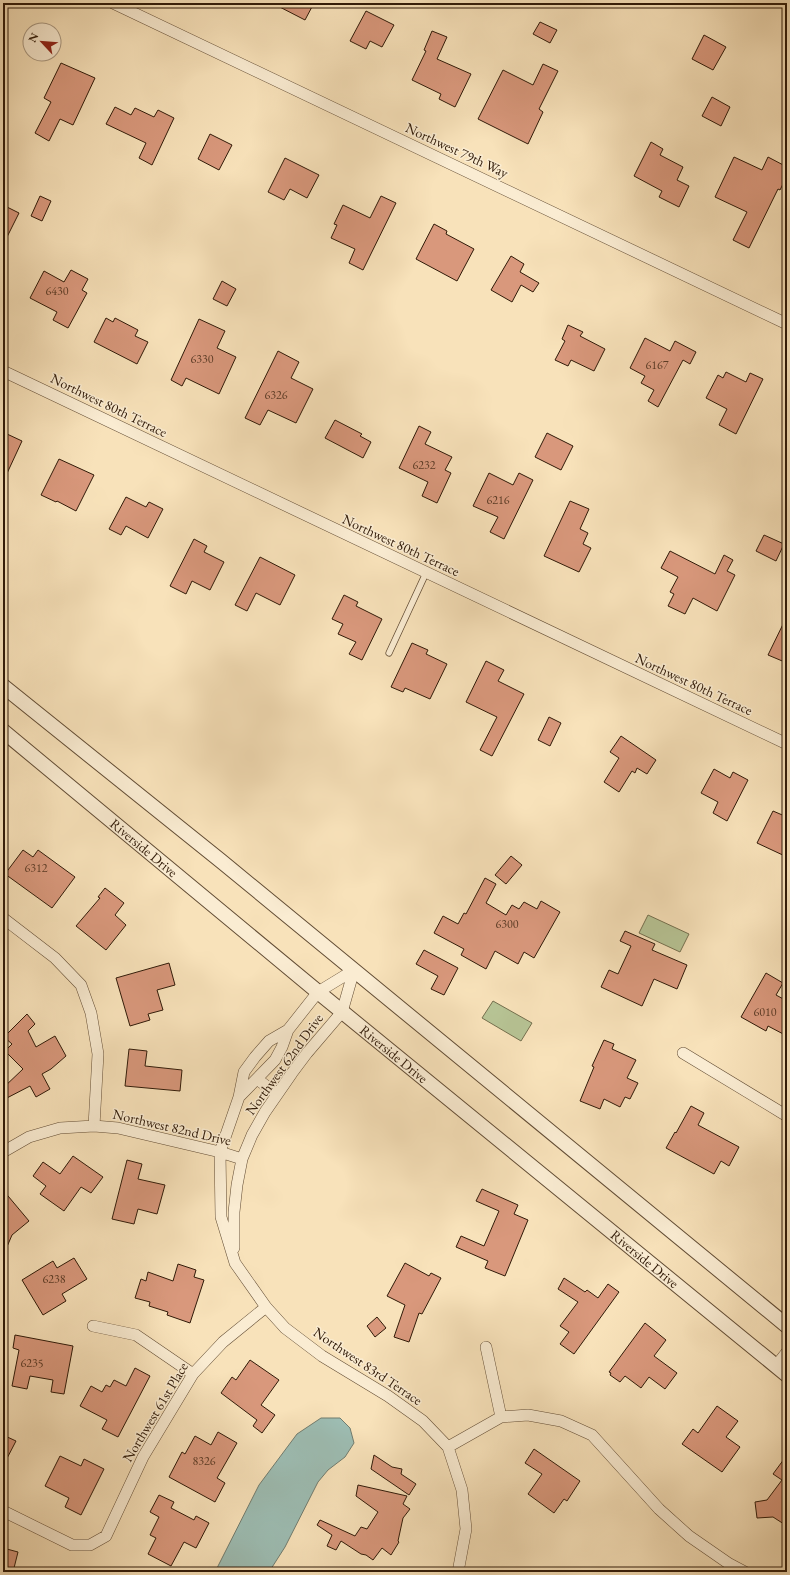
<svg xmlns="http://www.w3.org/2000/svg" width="790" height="1575" font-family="'EB Garamond',serif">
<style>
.green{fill:#b7c495;stroke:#746f4e}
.water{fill:#9dbdb3;stroke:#717c6f}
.building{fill:#d9987c;stroke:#301a08}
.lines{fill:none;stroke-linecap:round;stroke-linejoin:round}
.service-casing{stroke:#624c34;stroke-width:7}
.minor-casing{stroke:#624c34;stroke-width:12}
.tertiary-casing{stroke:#624c34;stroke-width:16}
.service{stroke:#faecd2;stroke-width:5.5}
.minor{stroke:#faecd2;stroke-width:11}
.tertiary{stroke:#faecd2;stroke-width:14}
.labels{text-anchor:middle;stroke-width:3;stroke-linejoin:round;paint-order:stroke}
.number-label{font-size:12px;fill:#5a3a25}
.street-label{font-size:14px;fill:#301a08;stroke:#faecd2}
</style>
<rect width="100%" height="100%" fill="#f8e2ba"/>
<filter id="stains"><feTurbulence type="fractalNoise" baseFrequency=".005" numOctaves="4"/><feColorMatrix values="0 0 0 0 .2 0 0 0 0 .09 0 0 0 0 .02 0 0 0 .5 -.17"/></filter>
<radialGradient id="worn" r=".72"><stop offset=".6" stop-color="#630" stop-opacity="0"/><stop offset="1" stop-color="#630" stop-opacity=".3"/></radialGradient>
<path class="green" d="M648,915L689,934L680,952L639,933Z
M493,1001L532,1023L521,1041L482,1018Z"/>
<path class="water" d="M321,1418H340L350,1428L354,1443L345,1457L328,1470L318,1482L285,1547L269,1572H215L259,1485L297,1434Z"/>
<path class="building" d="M272,3H314L305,20Z
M366,11L394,25L382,47L370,41L366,49L350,41Z
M540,22L557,30L550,43L533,34Z
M432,31L447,37L437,59L471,74L455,107L439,99L441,94L412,80L426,51L424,50Z
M704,35L726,47L713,70L692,59Z
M61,63L95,78L73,125L60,119L49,141L35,133L51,102L44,98Z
M543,64L558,71L539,109L543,112L528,144L478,119L503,70L533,85Z
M712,97L730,107L721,126L702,116Z
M115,107L131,115L135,108L154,117L158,110L174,118L152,165L139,158L146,143L106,124Z
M210,134L232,145L219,170L198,159Z
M651,142L663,149L660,155L683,167L677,180L689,186L679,207L659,197L662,191L634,176Z
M734,157L762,170L768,157L787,167V176L780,190L778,189L749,248L733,240L747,212L715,197Z
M285,158L319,175L307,198L290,189L284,200L268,192Z
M40,196L51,201L42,221L31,216Z
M381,196L396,203L363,270L349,263L355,249L331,238L337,225L334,224L343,205L370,218Z
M3,205L19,213L3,245Z
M434,224L447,231L446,234L474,249L457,281L416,259Z
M511,256L524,264L520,272L539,283L533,292L521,285L512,302L491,290Z
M71,270L88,279L82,290L87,293L68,328L53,320L57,312L30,298L44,271L64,282Z
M222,281L236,289L227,306L213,299Z
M106,318L113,322L115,318L138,330L135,336L148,342L137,364L94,342Z
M199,319L225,331L217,348L236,357L219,394L186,378L182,386L171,380Z
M568,325L583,332L580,336L605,349L594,371L571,360L568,366L555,360L565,341L562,339Z
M645,338L670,351L675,341L696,352L690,364L683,360L658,407L648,401L654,390L641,383L645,376L630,368Z
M278,351L299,362L291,378L313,389L296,423L268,410L260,425L245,418Z
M726,372L746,382L750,373L763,379L736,434L719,425L727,409L706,398L718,375L723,378Z
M335,420L362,434L360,436L371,442L363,458L325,438Z
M419,426L431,432L425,444L452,457L445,470L451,473L437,503L422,496L428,482L399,468Z
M547,433L573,446L561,470L535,457Z
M7,434L22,441L3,482V437L6,438Z
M59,459L94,475L76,511L57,501L56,502L41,495Z
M489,473L513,485L519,473L533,480L504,539L490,532L498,517L473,506Z
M126,497L146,507L149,502L163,509L148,538L126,526L121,535L109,529Z
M570,501L589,509L580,529L588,533L583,544L591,548L579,572L544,556Z
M764,535L784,544L776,561L756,551Z
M194,539L207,546L204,552L224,562L210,590L192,581L186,594L170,586Z
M670,551L715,574L724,555L733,560L727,571L735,575L717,611L693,598L685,614L668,606L674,594L670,592L678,577L661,568Z
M260,557L295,575L280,605L256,593L247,611L235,605Z
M344,595L358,602L356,606L382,619L362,660L349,654L356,642L338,634L343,624L332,619Z
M787,616V663L768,655Z
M412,643L428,650L426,654L447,664L430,699L405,688L403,692L391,687Z
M486,661L504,670L498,681L524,694L492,756L480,750L497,717L466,702Z
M549,717L561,723L550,746L538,740Z
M621,736L656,760L647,774L637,768L635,773L632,771L619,792L604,782L619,758L610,752Z
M714,769L730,778L733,772L748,780L727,821L713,813L718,802L701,793Z
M773,811L787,817V857L757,843Z
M23,850L33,857L38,850L75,877L52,908L5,874Z
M511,856L522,865L506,884L495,875Z
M485,878L496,884L486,903L506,915L512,905L519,909L524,902L537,909L541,901L560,912L534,958L524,952L518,964L495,951L486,969L461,955L464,949L434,933L443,916L458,924L464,913L466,914Z
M105,888L124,903L115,915L126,925L106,950L76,926L100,898L98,897Z
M625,931L655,944L652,950L687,965L677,989L654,979L642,1006L601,987L609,970L618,974L631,946L620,941Z
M424,950L458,968L444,995L431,989L438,976L416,964Z
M169,963L175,985L157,990L163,1010L148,1014L150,1020L130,1026L116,978Z
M766,973L783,983L776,995L787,1001V1036L768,1026L766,1031L741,1017Z
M27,1014L35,1024L28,1031L36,1047L55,1036L66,1056L51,1069L42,1074L50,1089L36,1097L30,1086L3,1100V1088L23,1069L5,1051L12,1044L4,1037Z
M604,1040L614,1044L612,1049L636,1060L627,1078L638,1083L630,1099L625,1097L620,1107L604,1099L600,1109L580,1101L594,1067L592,1066Z
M129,1049L147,1051L145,1066L182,1070L180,1091L125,1086Z
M691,1106L704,1113L698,1125L739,1147L729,1166L721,1161L714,1174L666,1148L675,1132L676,1133Z
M73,1156L103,1177L91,1193L81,1187L64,1211L40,1194L46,1186L33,1176L43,1162L60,1174Z
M127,1160L142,1164L138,1179L165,1185L157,1214L138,1209L134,1224L112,1219Z
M482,1189L518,1205L514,1214L528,1220L505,1276L485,1268L488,1261L456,1247L461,1236L484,1246L499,1211L476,1201Z
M3,1190L29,1221L12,1235L3,1256Z
M74,1258L87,1279L62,1294L66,1301L43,1315L22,1280L53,1261L57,1268Z
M405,1263L429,1276L431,1273L441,1278L422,1314L419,1313L409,1342L394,1337L405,1305L387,1296Z
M178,1264L196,1270L194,1277L204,1280L190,1323L167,1315L168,1312L149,1306L150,1302L135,1298L141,1279L146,1281L148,1272L173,1281Z
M564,1278L585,1292L587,1290L598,1298L608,1284L619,1292L574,1354L560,1344L569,1332L560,1326L578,1302L558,1289Z
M377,1317L386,1328L375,1337L367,1326Z
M645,1323L666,1340L654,1356L677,1373L665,1389L649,1377L641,1388L625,1376L620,1382L610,1375L611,1373L609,1372Z
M15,1335L73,1346L64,1394L51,1392L53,1380L30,1376L27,1389L12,1386L19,1350L13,1348Z
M250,1360L279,1380L261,1405L275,1415L262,1433L253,1426L257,1420L221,1393L232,1377L236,1380Z
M135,1368L150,1376L118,1437L102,1429L107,1420L80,1406L91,1386L102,1392L106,1385L110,1387L114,1380L126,1386Z
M717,1406L738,1421L726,1437L740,1447L722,1472L682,1444L693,1429L698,1433Z
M218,1432L237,1443L217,1478L225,1483L215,1502L169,1477L182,1452L185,1454L195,1436L211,1445Z
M3,1435L16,1441L3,1466Z
M534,1449L580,1481L567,1501L564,1499L554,1513L528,1494L542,1474L525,1463Z
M374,1455L392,1467L402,1469L401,1474L416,1484L409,1495L371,1469Z
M787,1455V1526L773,1517L757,1518L755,1502L767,1500L782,1480L773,1474Z
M60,1456L81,1466L84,1459L104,1469L81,1515L65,1507L69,1498L45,1486Z
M358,1485L407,1496L403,1504L410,1509L403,1518L398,1541L399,1542L391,1555L382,1548L373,1560L366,1555L361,1554L341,1541L336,1550L327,1546L332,1535L317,1525L320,1520L355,1536L361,1527L367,1529L378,1512L356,1496Z
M159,1495L174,1502L171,1508L194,1520L196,1516L209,1523L196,1548L184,1542L171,1566L148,1554L156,1538L150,1535L159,1517L150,1512Z
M3,1548L18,1552L13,1572H3Z"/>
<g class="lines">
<g class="service-casing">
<path id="service" d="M389,653L426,573"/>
</g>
<g class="minor-casing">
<path id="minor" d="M113,3L787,324
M3,371L787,744
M3,918L55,958L81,985L91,1013L98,1054L94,1126
M288,1030L269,1041L255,1057L244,1072L239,1097L220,1152L221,1217L235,1263L266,1307L285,1328L322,1356L388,1396L423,1421L448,1447L501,1417L528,1415L561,1421L592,1435L659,1509L689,1536L728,1563L745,1572
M683,1053L787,1116
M257,1079L277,1094
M239,1097L275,1060L282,1047L288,1030L318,992L354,970
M3,1152L29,1137L60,1128L94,1126L118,1128L220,1152L242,1159
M234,1248V1212L237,1185L242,1159L252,1135L265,1112L292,1073L307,1053L342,1012L354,970
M93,1326L136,1335L193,1374
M486,1347L501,1417
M776,1366L787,1352
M448,1447L462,1490L466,1529L458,1572
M3,1511L72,1545H90L106,1536L143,1457L193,1374L223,1342L266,1307"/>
</g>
<g class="tertiary-casing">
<g id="tertiary">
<path d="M3,686L221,861L787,1326"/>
<path id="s1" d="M3,731L318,992L787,1375"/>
</g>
</g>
<use href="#service" class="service"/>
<use href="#minor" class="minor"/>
<use href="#tertiary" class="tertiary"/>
</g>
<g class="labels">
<g class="number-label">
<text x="57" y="295">6430</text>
<text x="202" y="363">6330</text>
<text x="657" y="369">6167</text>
<text x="276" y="399">6326</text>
<text x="424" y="469">6232</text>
<text x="498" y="504">6216</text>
<text x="36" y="872">6312</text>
<text x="507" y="928">6300</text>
<text x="765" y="1016">6010</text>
<text x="54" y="1283">6238</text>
<text x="32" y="1367">6235</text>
<text x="204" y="1465">8326</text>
</g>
<g class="street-label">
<text transform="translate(457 150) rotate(25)" y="5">Northwest 79th Way</text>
<text transform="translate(109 405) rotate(26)" y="5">Northwest 80th Terrace</text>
<text transform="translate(401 545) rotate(25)" y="5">Northwest 80th Terrace</text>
<text transform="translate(694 684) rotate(25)" y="5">Northwest 80th Terrace</text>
<text dy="5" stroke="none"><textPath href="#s1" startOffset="183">Riverside Drive</textPath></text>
<text dy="5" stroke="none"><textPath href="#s1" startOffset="507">Riverside Drive</textPath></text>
<text transform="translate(284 1064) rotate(-54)" y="5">Northwest 62nd Drive</text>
<text transform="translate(172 1127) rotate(13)" y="5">Northwest 82nd Drive</text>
<text dy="5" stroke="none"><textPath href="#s1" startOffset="831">Riverside Drive</textPath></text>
<text transform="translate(368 1366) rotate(34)" y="5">Northwest 83rd Terrace</text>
<text transform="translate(155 1412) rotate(-59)" y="5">Northwest 61st Place</text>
</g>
</g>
<rect width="790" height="1575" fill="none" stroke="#f8e2ba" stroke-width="16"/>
<rect x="4" y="4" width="782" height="1567" fill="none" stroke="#301a08" stroke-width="2"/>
<rect x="8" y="8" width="774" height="1559" fill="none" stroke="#301a08"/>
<g transform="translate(42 42) rotate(296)"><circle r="19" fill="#faecd2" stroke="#a99881"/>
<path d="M0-3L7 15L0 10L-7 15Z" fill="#8f2418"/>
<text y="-6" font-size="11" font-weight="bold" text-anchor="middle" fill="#301a08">N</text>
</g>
<rect width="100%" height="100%" filter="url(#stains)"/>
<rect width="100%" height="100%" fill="url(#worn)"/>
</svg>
